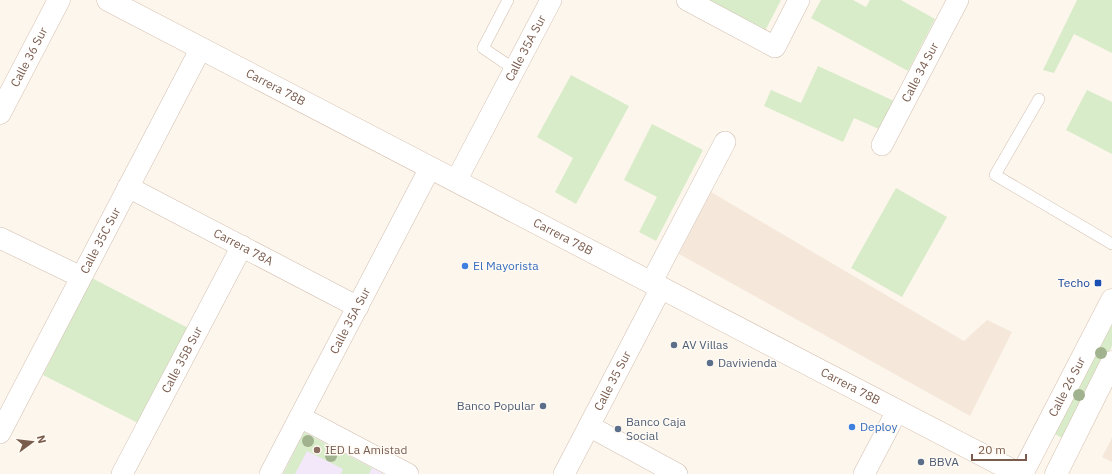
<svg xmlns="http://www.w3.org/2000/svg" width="1112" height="474" font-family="'IBM Plex Sans',sans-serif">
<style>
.residential{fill:#f5e8da}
.education{fill:#f3e8fa}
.green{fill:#d8ecc9}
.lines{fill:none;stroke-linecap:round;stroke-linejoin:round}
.lane-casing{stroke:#d1beb0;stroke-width:12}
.street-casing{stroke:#d1beb0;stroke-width:22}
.secondary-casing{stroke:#d6c0b0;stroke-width:23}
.lane{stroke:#fff;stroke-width:11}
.street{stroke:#fff;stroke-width:21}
.secondary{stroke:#fff;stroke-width:22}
.tree{fill:#a0b28e}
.shop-dot{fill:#3f7fe0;stroke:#fffaf3;stroke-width:1.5}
.transit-dot{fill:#1a4fb4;stroke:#fffaf3;stroke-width:1.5}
.service-dot{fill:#5c6f8a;stroke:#fffaf3;stroke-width:1.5}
.education-dot{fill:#8d6e63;stroke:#fffaf3;stroke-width:1.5}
.labels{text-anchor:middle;stroke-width:3;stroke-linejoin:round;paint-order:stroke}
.street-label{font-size:12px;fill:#7a5c4d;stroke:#fffaf3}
.shop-label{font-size:12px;fill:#366cbe;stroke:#fffaf3;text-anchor:start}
.transit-label{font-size:12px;fill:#164399;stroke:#fffaf3;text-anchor:end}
.service-label{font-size:12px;fill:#4e5e75;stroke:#fffaf3;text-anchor:start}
.education-label{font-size:12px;fill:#785e54;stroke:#fffaf3;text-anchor:start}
</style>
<rect width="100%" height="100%" fill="#fdf6ec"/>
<path class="residential" d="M711,192L964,341L987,320L1012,332L970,416L679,254Z
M1112,438V462L1102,457Z"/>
<path class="education" d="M304,432L384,474H283Z"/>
<path class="green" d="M705,0H781L765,31Z
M821,0H853L866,7L870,0H901L935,19L908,71L811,18Z
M1077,0H1112V53L1074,34L1054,73L1043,70Z
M818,66L894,101L881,130L854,118L843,142L764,106L771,90L801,103Z
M571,75L629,106L576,204L555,192L573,158L537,137Z
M1087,90L1112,102V154L1066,130Z
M652,124L703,150L656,241L639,232L657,197L624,180Z
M896,188L947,217L902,297L851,268Z
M92,278L188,328L138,423L43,375Z
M1112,319V346L1064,439L1053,433Z
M304,432L372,468L369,474H341L343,469L307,451L295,474H283Z"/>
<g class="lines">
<g class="lane-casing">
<path id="lane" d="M508,0L483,48L514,69
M1039,99L995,175L1112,244"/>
</g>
<g class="street-casing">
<g id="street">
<path d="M687,0L775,47L799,0"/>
<path id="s1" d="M882,145L958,0"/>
<path id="s2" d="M456,181L551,0"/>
<path id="s3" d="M128,187L358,307"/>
<path d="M0,238L81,277"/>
<path d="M651,283L725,142"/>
<path d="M300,417L408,474"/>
<path d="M589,426L677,474"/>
<path id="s4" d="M0,433L201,48"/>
<path id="s5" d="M122,474L242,246"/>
<path id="s6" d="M270,474L430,168"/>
<path id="s7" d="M564,474L661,288"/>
<path d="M864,474L897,411"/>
</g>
</g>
<g class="secondary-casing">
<g id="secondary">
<path id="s8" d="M108,0L1019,474"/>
<path id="s9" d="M0,113L59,0"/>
<path id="s10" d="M1022,474L1112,300"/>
<path d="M1056,474L1112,362"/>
</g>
</g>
<use href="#lane" class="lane"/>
<use href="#street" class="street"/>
<use href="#secondary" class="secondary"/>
</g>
<g class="tree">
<circle cx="1101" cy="353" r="6"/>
<circle cx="1079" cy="395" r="6"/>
<circle cx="308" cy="441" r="6"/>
<circle cx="331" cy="456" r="6"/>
</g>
<g class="shop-dot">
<circle cx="465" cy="266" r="4"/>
<circle cx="852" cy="427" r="4"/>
</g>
<rect class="transit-dot" x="1094" y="279" width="8" height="8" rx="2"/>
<g class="service-dot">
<circle cx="674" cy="345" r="4"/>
<circle cx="710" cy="363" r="4"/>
<circle cx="543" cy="406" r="4"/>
<circle cx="618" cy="429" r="4"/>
<circle cx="921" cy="462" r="4"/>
</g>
<circle class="education-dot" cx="317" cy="450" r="4"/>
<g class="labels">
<g class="street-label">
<text dy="4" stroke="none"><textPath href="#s2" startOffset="150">Calle 35A Sur</textPath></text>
<text dy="4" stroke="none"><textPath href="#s9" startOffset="63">Calle 36 Sur</textPath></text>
<text dy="4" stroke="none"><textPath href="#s1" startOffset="82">Calle 34 Sur</textPath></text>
<text dy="4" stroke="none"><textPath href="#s8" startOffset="189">Carrera 78B</textPath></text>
<text dy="4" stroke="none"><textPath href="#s8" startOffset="513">Carrera 78B</textPath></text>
<text dy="4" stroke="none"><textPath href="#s4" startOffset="217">Calle 35C Sur</textPath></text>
<text dy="4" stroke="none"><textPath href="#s3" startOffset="130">Carrera 78A</textPath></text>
<text dy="4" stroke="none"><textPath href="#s6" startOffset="173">Calle 35A Sur</textPath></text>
<text dy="4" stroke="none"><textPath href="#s5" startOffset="129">Calle 35B Sur</textPath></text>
<text dy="4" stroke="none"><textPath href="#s7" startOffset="105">Calle 35 Sur</textPath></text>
<text dy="4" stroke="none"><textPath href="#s8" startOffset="837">Carrera 78B</textPath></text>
<text dy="4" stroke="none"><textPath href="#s10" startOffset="98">Calle 26 Sur</textPath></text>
</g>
<g class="shop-label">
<text x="473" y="270">El Mayorista</text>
<text x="860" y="431">Deploy</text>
</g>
<g class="transit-label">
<text x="1090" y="287">Techo</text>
</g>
<g class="service-label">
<text x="682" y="349">AV Villas</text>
<text x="718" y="367">Davivienda</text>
<text x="535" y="410" text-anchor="end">Banco Popular</text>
<text x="626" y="426">Banco Caja<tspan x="626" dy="14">Social</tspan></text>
<text x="929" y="466">BBVA</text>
</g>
<g class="education-label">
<text x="325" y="454">IED La Amistad</text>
</g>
</g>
<g transform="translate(32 442) rotate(75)" stroke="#fffaf3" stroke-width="3" paint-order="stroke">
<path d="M0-3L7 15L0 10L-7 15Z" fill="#7a5c4d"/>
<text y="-6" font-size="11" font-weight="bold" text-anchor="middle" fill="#7a5c4d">N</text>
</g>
<path d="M972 454v6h54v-6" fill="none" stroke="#7a5c4d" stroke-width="2"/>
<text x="978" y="454" font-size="12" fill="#7a5c4d" stroke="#fffaf3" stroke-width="3" paint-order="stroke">20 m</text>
</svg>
